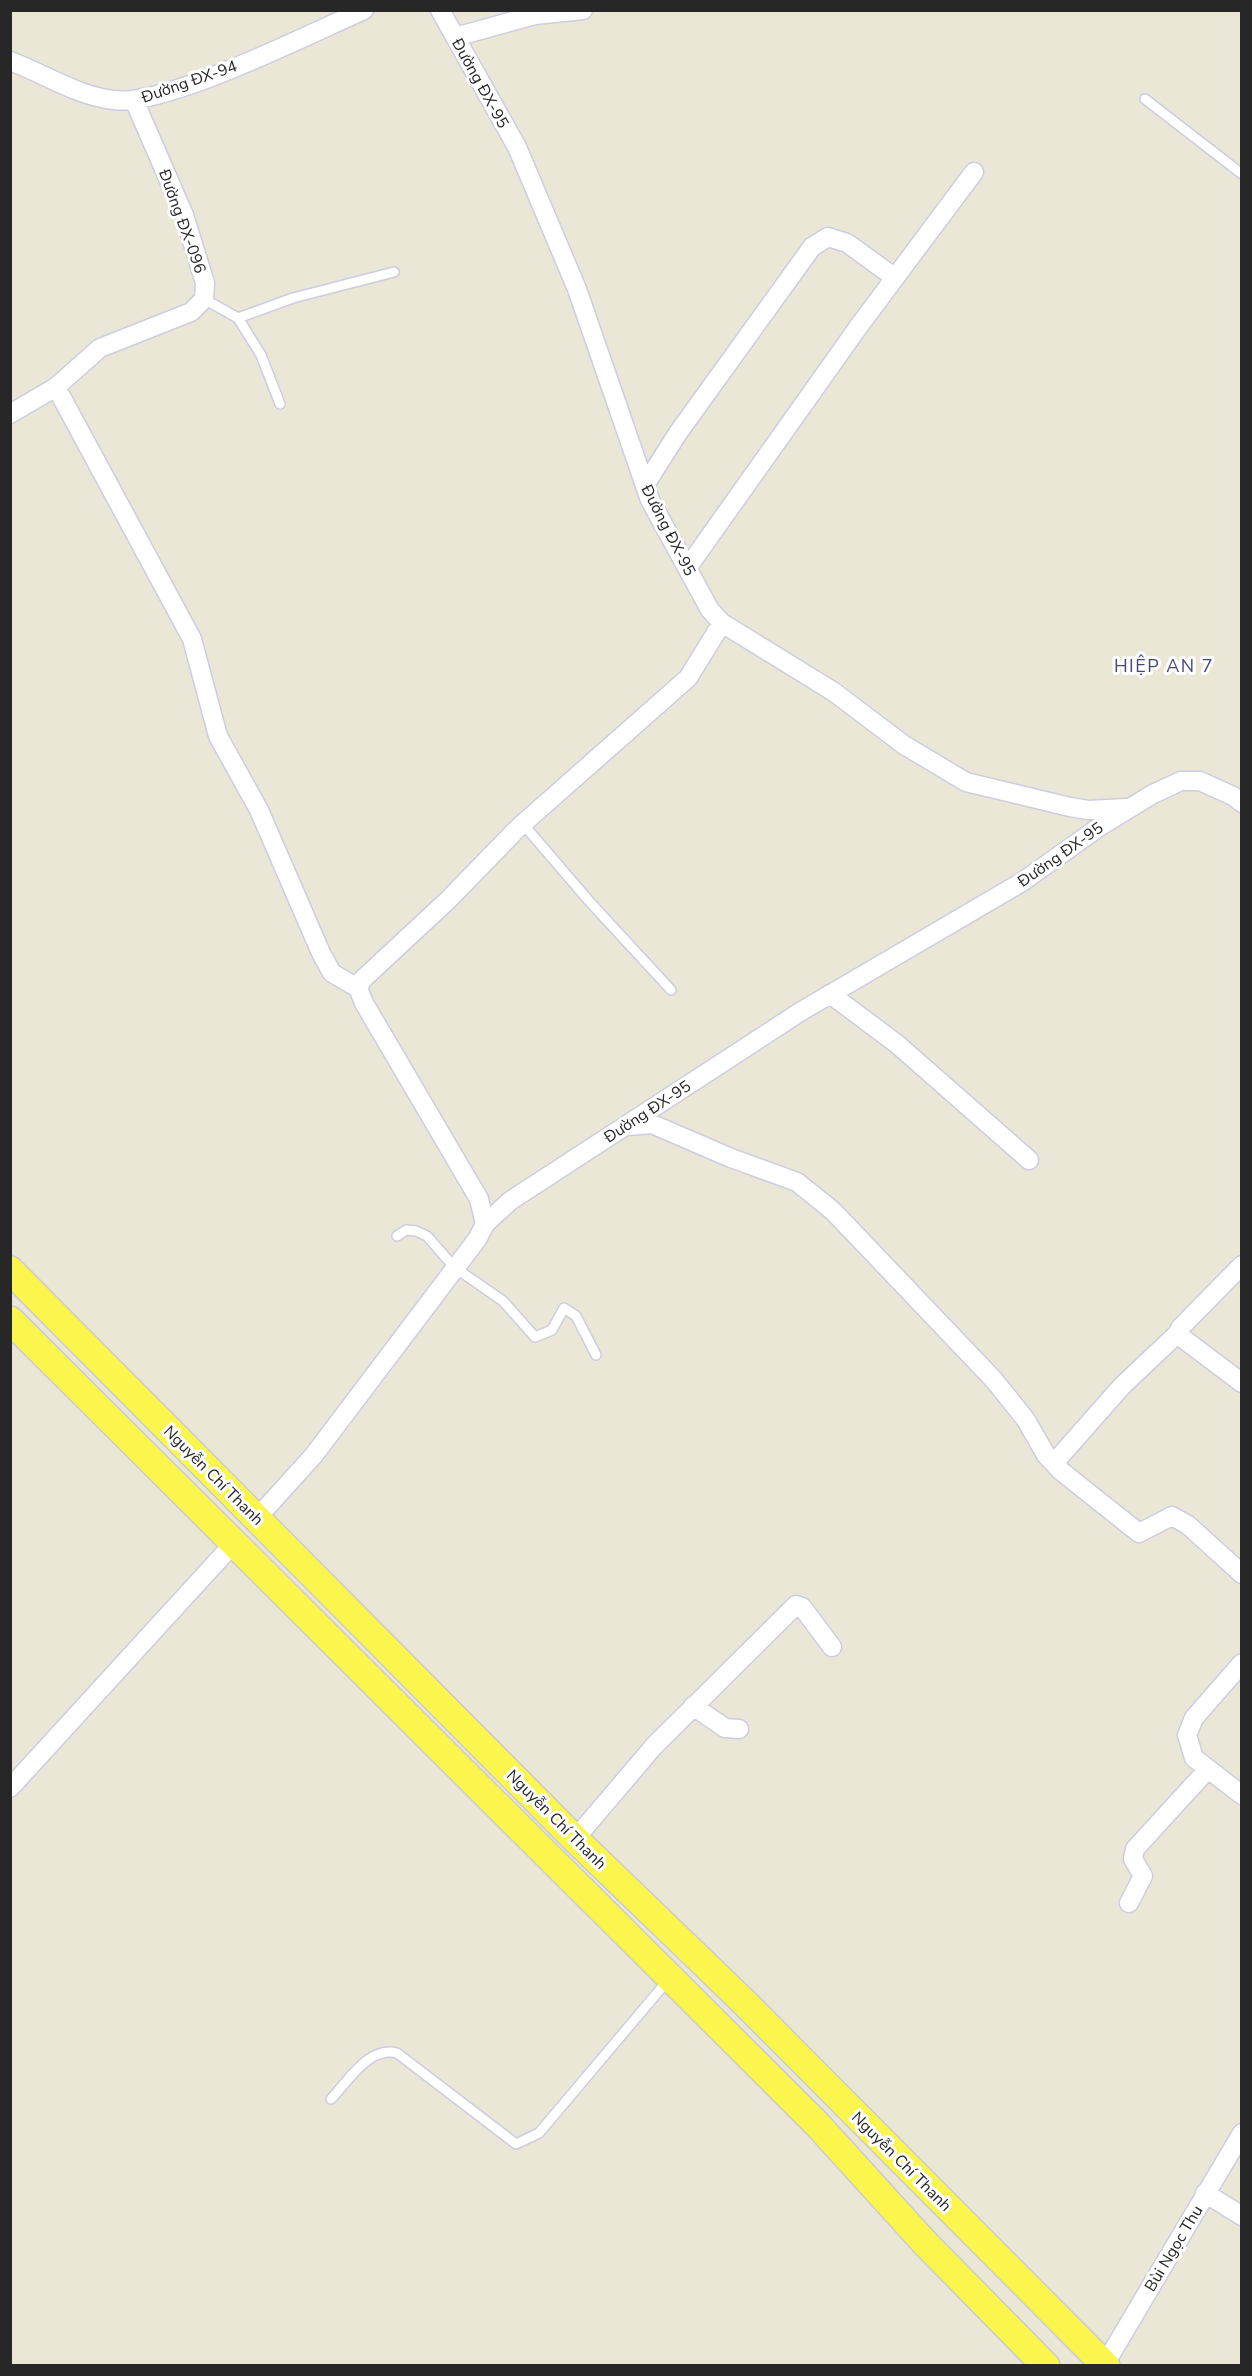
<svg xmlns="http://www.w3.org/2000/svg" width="1252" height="2376" font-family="'Nunito Sans',sans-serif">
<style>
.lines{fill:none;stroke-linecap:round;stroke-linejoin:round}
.lane-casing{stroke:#cdcce2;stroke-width:12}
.street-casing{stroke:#cdcce2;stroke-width:21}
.primary-casing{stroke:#cbcbcb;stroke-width:30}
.lane{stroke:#fff;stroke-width:9}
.street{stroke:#fff;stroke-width:18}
.primary{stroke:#faf64d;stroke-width:27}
.labels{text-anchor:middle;stroke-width:6;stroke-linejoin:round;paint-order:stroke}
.street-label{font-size:16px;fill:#272727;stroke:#fff}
.neighbourhood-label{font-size:18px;letter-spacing:1.5px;fill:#47457a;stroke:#fff}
</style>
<rect width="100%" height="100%" fill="#ebe7d7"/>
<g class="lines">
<g class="lane-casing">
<path id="lane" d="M1145,99L1242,174
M204,299L238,318L261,355L280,404
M238,318L293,298L394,272
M523,824L589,901L671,990
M397,1236L406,1230L416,1231L427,1236L454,1267L503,1301L535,1337L552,1330L564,1308L576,1316L596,1355
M331,2099C349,2080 369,2046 397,2053L516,2144L539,2133L669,1979"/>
</g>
<g class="street-casing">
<path id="street" d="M440,10L517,147L577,289L650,500L710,610L722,623L834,692L904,745L966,782L1070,807L1088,810L1126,808
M455,37L535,15L583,10
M10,61C45,74 77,96 114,100C165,107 311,33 364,10
M56,387L192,639L218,736L259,810L321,953L332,973L358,988
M10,414L56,387L100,348L191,312L204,299L205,283L184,215L134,100
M645,485L678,433L812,247L828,237L847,243L894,277
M688,567L859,326L974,172
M830,994L897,1044L1029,1160
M628,1126L652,1124L731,1158L797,1182L833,1211L994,1380L1026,1420L1046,1455L1061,1471L1139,1533L1172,1516L1188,1525L1242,1574
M485,1224L479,1199L364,1003L358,988L362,980L448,900L518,828L688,678L722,623
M1242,1265L1181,1327L1177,1334L1242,1383
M1054,1463L1122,1386L1177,1334
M257,1518L314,1455L478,1238L485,1224L510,1201L800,1012L1022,882L1102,825L1153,794L1181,781H1200L1233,796L1242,803
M1242,1663L1194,1718L1187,1735L1194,1758L1242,1795
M693,1706L725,1728L739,1729
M10,1788L234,1543
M575,1839L654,1746L796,1605L802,1607L832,1647
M1129,1903L1143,1876L1133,1859L1135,1849L1208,1769
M1205,2193L1242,2216
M1105,2364L1242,2133"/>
</g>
<g class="primary-casing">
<path id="primary" d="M10,1270L575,1839L745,2003L1106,2366
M10,1320L817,2124L925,2243L1046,2366"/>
</g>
<use href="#lane" class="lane"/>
<use href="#street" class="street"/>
<use href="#primary" class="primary"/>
</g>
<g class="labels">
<g class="street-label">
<text transform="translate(189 81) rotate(-19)" y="6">Đường ĐX-94</text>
<text transform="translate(481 83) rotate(61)" y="6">Đường ĐX-95</text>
<text transform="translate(183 221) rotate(70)" y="6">Đường ĐX-096</text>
<text transform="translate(669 530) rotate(63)" y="6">Đường ĐX-95</text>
<text transform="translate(1060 854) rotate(-35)" y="6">Đường ĐX-95</text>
<text transform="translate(647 1111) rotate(-33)" y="6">Đường ĐX-95</text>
<text transform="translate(214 1475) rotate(45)" y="6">Nguyễn Chí Thanh</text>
<text transform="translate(557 1819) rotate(45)" y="6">Nguyễn Chí Thanh</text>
<text transform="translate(902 2161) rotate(45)" y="6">Nguyễn Chí Thanh</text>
<text transform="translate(1173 2248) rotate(-59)" y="6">Bùi Ngọc Thu</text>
</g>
<g class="neighbourhood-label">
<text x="1164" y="672">HIỆP AN 7</text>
</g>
</g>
<rect width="1252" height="2376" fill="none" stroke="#272727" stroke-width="24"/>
</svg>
